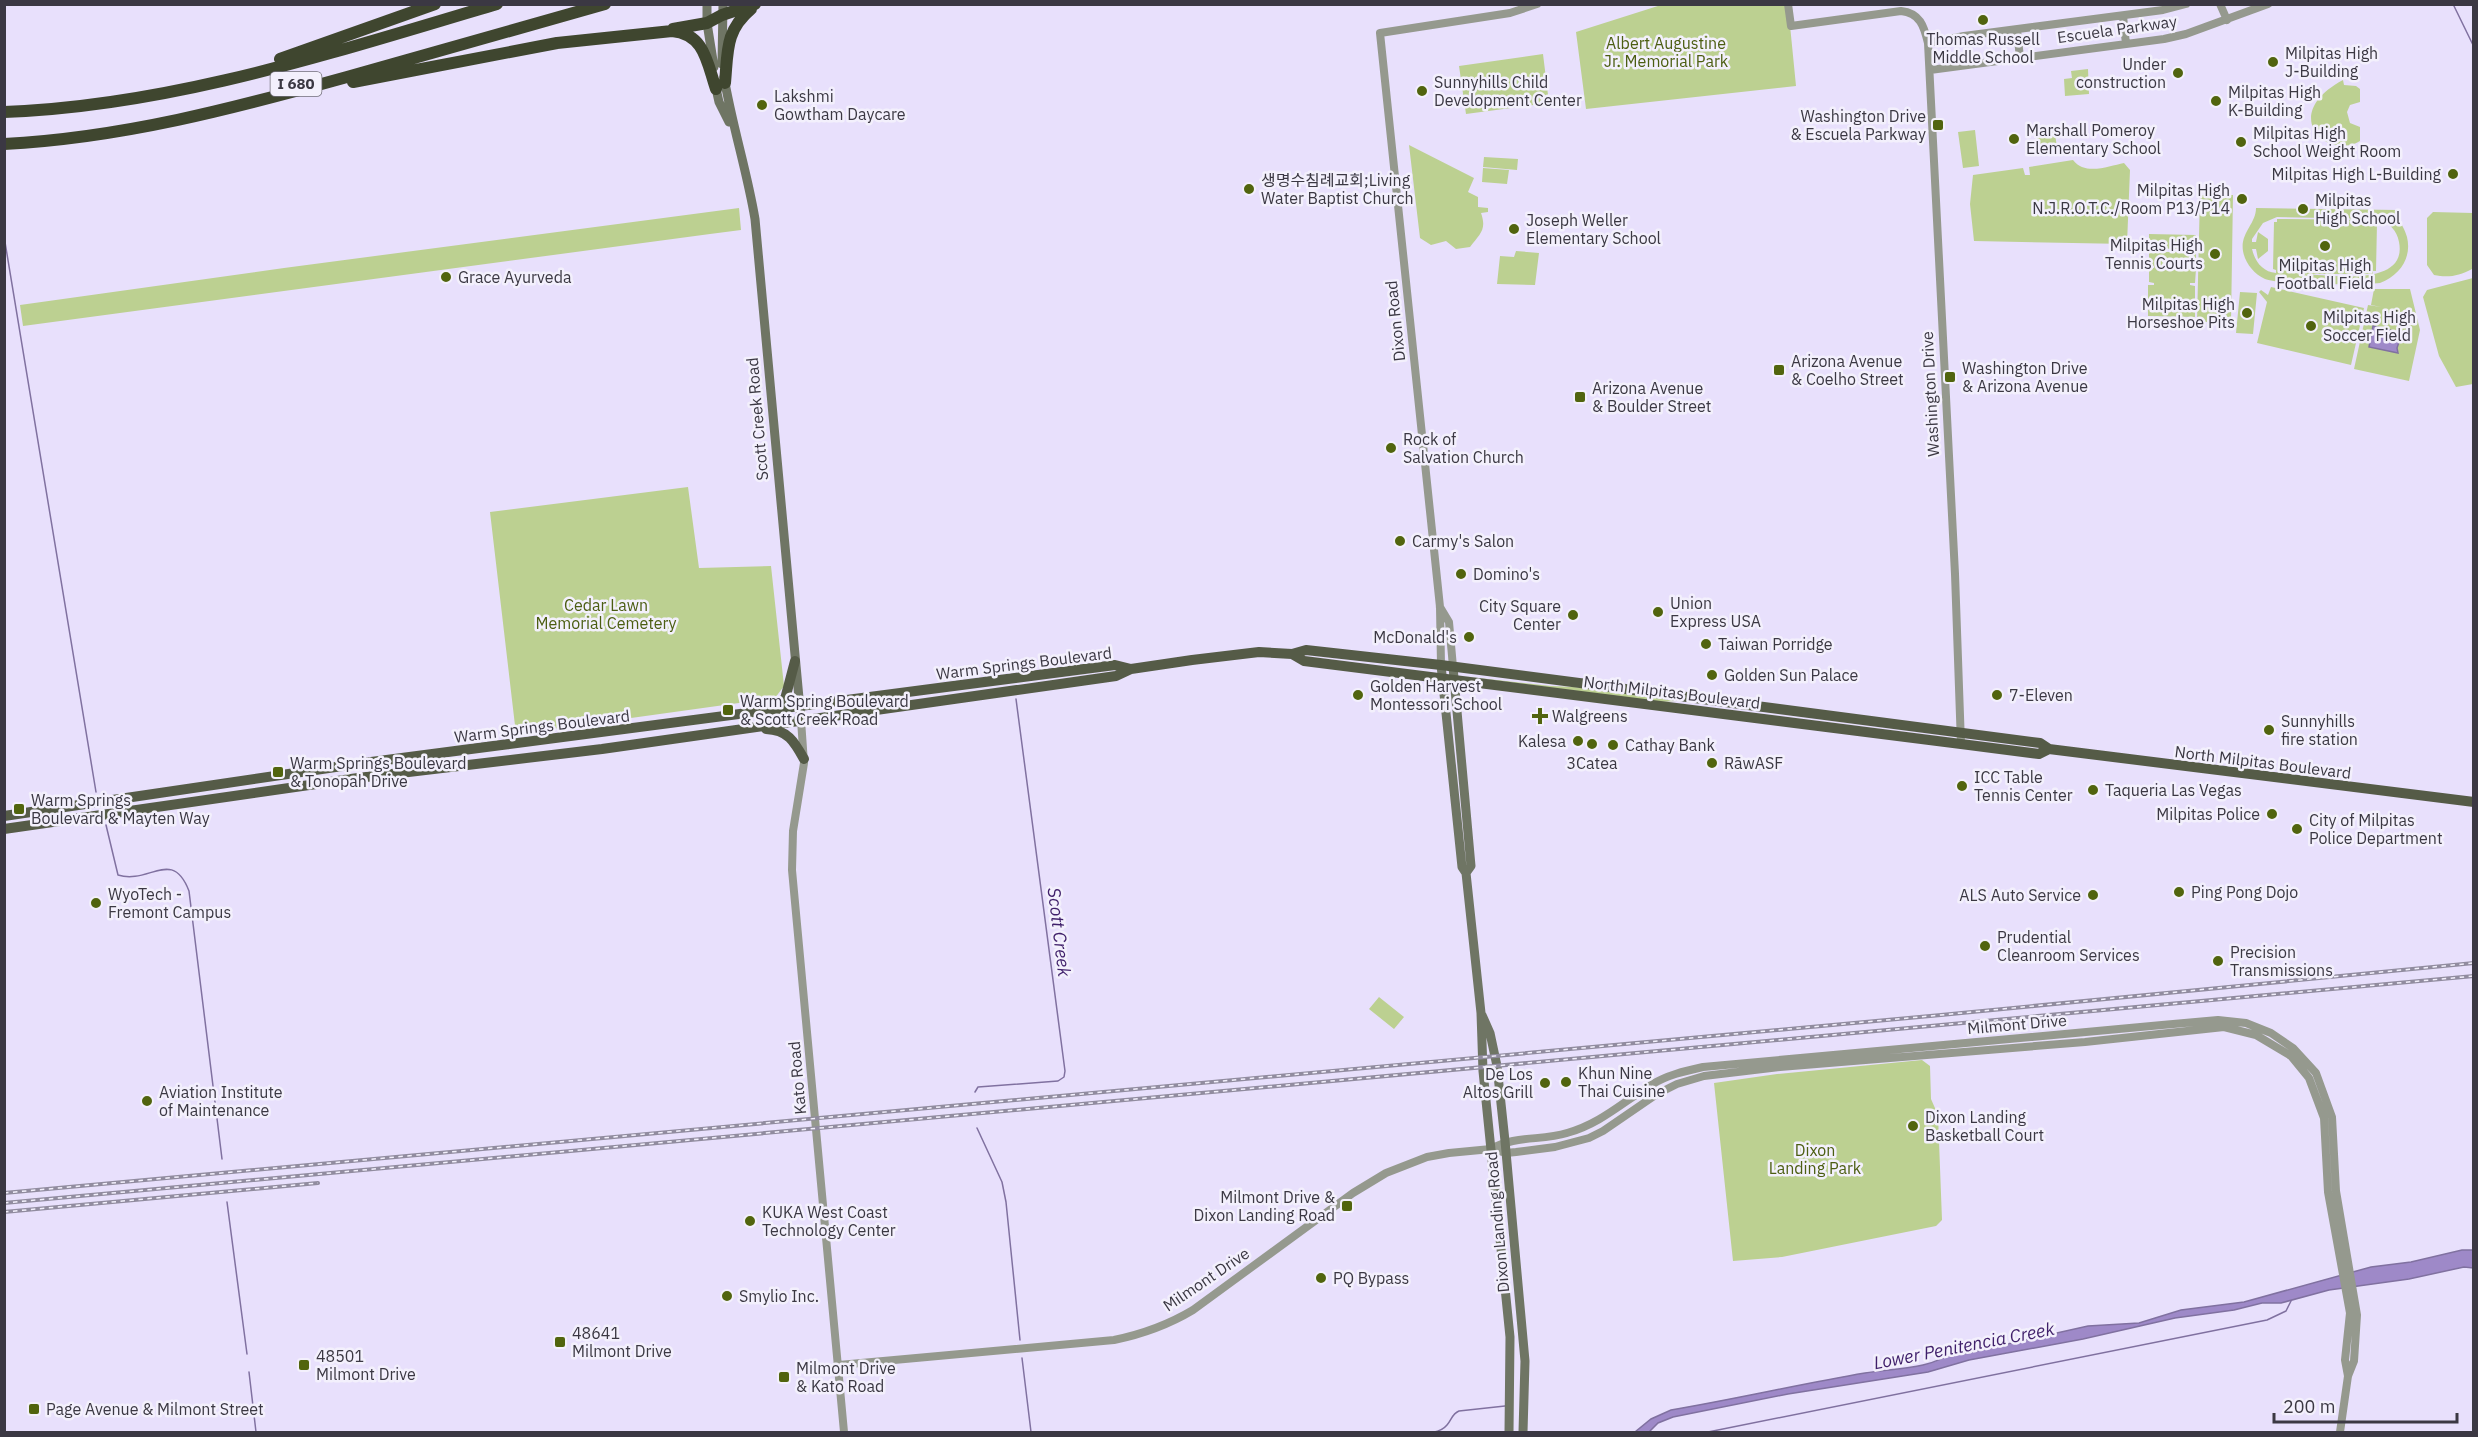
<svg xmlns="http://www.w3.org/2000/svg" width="2478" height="1437" font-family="'IBM Plex Sans','Noto Sans KR',sans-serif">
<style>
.green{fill:#bcd091;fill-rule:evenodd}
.water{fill:#9e89c8;stroke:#8071a0;stroke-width:1.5}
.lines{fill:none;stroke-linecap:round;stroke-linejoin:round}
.stream{stroke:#8071a0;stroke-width:1.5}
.tertiary{stroke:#95998e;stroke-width:8}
.secondary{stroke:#6f7564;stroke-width:9}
.primary{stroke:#555b47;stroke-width:10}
.motorway{stroke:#3f462f;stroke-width:12}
.rail-casing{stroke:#918c9f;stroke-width:4}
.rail{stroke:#f3f0fc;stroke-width:1.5;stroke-dasharray:4.5;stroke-linecap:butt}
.poi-dot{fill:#51640e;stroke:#f3f0fc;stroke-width:2}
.labels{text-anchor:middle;stroke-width:5;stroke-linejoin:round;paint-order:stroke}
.shield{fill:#f3f0fc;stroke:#726f7a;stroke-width:1.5}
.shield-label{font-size:15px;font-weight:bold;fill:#3b3843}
.street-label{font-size:16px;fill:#3b3843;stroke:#f3f0fc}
.poi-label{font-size:16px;fill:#3b3843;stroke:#f3f0fc;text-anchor:start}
.park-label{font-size:16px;fill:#4c5e12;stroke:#f3f0fc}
.water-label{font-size:18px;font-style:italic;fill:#3f1f6a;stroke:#f3f0fc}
</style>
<rect width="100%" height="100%" fill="#e8e0fc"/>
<path class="green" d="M1661,5H1788L1796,86L1586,109L1576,32Z
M1543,54L1549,103L1466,114L1459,66Z
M2088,69L2089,94L2065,96L2064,79L2072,78L2071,71Z
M2343,80L2344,85L2356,86L2360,89V102L2350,105L2347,112L2350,123L2360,127V141C2327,161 2278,115 2343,80Z
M2054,128L2057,147L2039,150L2036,130Z
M1975,130L1979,166L1963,168L1958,132Z
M1409,145L1474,178L1468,192L1478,197V207L1488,208V212L1481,213C1487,230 1480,234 1470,247L1456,249L1446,241L1431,245L1420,238Z
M1484,157L1518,159L1517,170L1483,167Z
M2073,160C2085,176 2109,166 2124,163L2130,170L2127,244L1974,241L1970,204L1973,175L2023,168L2025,175H2030L2029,167Z
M1483,168L1509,170L1507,184L1482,182Z
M2200,195H2233L2231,322H2197Z
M739,208L741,230L710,234L23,326L20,305L284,268Z
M2256,208L2398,210C2398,222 2404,226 2407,237C2412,258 2400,275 2380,283C2363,285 2279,285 2265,279C2254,274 2245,263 2243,251C2240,233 2256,224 2256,208ZM2277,217L2378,219C2389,223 2397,230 2399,242C2408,288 2329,275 2303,274H2373V271H2376L2377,223H2374V220L2277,219V222H2274L2273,269L2276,270V273C2263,272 2255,262 2252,249H2256L2258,259L2268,251V239L2258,232L2256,242H2252V239L2263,223Z
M2433,212L2473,213L2472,269C2459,276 2448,278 2434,275L2427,265V218Z
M2149,234L2196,235V249H2191L2190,252H2196V267L2190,266V269H2196L2195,283H2190V285L2195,286V300H2190L2189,302H2195V317L2148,316V302H2154V300L2148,299V285H2154V283L2149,282V268H2154V266H2149V252H2178V249L2149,248Z
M1516,251L1539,253L1535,285L1497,284L1500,256L1514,257Z
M2473,278V384L2456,387L2439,356L2423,297L2427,290Z
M2271,287L2364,308L2351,365L2257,343L2267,302L2259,292L2261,290L2268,295Z
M2374,289H2410L2420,330L2409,381L2354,369L2368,305L2381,307L2371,305Z
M2240,292L2257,293L2253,334L2236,333Z
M688,487L699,568L771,566L784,686L775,698L516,734L490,512Z
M1461,676L1551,686L1574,687L1677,701L1661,702Z
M1379,997L1404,1017L1394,1029L1369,1009Z
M1922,1060L1930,1066L1931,1099L1938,1115L1942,1220L1936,1226L1782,1257L1733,1261L1714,1083L1777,1074Z"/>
<path class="water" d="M2373,326L2402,333L2397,348L2398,353L2369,347Z
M2462,1250H2473V1268L2464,1267L2409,1279L2329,1290L2281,1303H2262L2234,1310L2175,1318L2083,1339L1969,1360L1928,1372L1788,1394L1673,1417L1658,1423L1649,1432H1635L1651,1419L1671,1410C1736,1399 1800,1384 1865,1373C1892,1368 1930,1370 1952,1352L1963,1354L2088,1326L2139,1323L2181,1310L2244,1302L2371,1267L2411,1262Z"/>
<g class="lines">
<path class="stream" d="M2453,4L2474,47
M4,236L96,792
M106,825L118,875C149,885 172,847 189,891L222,1159
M975,1092L978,1087L1058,1081L1064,1077L1065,1071L1016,699
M977,1128L1002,1182L1006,1202L1020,1340
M227,1202L247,1354
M1022,1358L1031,1432
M249,1372L256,1432
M1405,1432C1418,1431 1437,1437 1447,1425C1452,1419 1452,1414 1459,1411L1505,1406
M1708,1432L2267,1320L2286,1311L2291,1301"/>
<path class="tertiary" d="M1788,4L1791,26L1901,11C1920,13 1924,26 1928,43L1955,574L1961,744
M2220,4L2227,20
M2123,16L2126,44
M2017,30L2020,58
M1928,43L1964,36L2163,10L2186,4
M1930,70L2164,39L2186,34L2268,4
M1440,607L1449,622L1453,667
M1441,665L1440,607L1380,33L1510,13L1537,4
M801,720L804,763L793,831L792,870L844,1432
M1491,1149C1515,1135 1542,1141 1567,1133C1600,1124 1623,1102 1651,1085C1667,1075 1685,1071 1703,1067L2162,1025L2218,1020L2246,1023L2271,1033L2293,1048L2316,1073L2332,1117L2336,1191L2357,1315L2354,1361L2348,1376L2340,1432
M839,1365L1114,1340C1143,1334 1168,1325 1193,1310L1353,1193L1386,1173L1427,1157L1449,1153L1491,1149L1506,1153L1516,1152L1555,1147L1589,1138L1603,1131L1657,1094L1677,1084L1704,1076L1780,1067L2085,1042L2224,1027L2256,1035L2291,1056L2309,1078L2324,1118L2328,1192L2350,1313L2345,1360L2348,1376"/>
<path class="secondary" d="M707,4V23L714,67
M722,64L723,4
M724,77C732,125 747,171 755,219L801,720
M715,84L719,102L729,122
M1441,665L1462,867L1466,873L1481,1013L1483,1071L1510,1337L1509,1432
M1453,667L1471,866L1466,873
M1482,1015L1490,1033L1497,1066L1505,1141L1525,1361L1523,1432"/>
<path class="primary" d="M1292,654L1304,661L1961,744L2039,754L2049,749
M770,707L785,699L795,661
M766,729C788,730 794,741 804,759
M4,816L356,764L1115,665L1131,669
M4,829L358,778L602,749L1116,676L1131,669L1192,660L1259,652L1292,654L1306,650L1441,665L2040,743L2049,749L2474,802"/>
<path class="motorway" d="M673,29L707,23L722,15L755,4
M280,59L435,4
M353,82L557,43L672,31C705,34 707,63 716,89
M725,83C728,51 725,31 751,9
M4,112C173,106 337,51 497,4
M4,144C122,138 235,108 347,77C433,52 519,28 605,4"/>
<g class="rail-casing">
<path id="rail" d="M4,1193L1941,1015L2474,963
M4,1203L2474,976
M4,1212L318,1183"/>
</g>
<use href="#rail" class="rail"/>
</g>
<g class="poi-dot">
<circle cx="1983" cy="20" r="6"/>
<circle cx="2273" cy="62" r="6"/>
<circle cx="2178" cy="73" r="6"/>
<circle cx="1422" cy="91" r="6"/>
<circle cx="2216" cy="101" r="6"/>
<circle cx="762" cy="105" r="6"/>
<rect x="1932" y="119" width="12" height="12" rx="3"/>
<circle cx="2014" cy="139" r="6"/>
<circle cx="2241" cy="142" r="6"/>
<circle cx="2453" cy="174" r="6"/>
<circle cx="1249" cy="189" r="6"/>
<circle cx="2242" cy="199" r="6"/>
<circle cx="2303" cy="209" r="6"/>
<circle cx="1514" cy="229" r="6"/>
<circle cx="2325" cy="246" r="6"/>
<circle cx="2215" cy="254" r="6"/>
<circle cx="446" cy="277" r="6"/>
<circle cx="2247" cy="313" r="6"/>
<circle cx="2311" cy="326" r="6"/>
<rect x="1773" y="364" width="12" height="12" rx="3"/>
<rect x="1944" y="371" width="12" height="12" rx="3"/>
<rect x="1574" y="391" width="12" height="12" rx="3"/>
<circle cx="1391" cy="448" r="6"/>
<circle cx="1400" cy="541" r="6"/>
<circle cx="1461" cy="574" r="6"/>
<circle cx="1658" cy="612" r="6"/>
<circle cx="1573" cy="615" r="6"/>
<circle cx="1469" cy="637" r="6"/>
<circle cx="1706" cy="644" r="6"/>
<circle cx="1712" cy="675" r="6"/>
<circle cx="1358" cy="695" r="6"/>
<circle cx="1997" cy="695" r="6"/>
<rect x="722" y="704" width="12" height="12" rx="3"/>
<path d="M1537 707h6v6h6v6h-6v6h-6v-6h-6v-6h6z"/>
<circle cx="2269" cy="730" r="6"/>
<circle cx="1578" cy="741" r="6"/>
<circle cx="1592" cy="744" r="6"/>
<circle cx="1613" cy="745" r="6"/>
<circle cx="1712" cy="763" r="6"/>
<rect x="272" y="766" width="12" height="12" rx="3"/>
<circle cx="1962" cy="786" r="6"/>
<circle cx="2093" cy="790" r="6"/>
<rect x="13" y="803" width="12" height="12" rx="3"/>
<circle cx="2272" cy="814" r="6"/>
<circle cx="2297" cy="829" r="6"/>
<circle cx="2179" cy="892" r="6"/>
<circle cx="2093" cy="895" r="6"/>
<circle cx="96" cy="903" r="6"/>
<circle cx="1985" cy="946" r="6"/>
<circle cx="2218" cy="961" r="6"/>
<circle cx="1566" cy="1082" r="6"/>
<circle cx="1545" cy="1083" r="6"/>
<circle cx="147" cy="1101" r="6"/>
<circle cx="1913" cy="1126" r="6"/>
<rect x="1341" y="1200" width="12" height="12" rx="3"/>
<circle cx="750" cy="1221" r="6"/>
<circle cx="1321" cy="1278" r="6"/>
<circle cx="727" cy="1296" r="6"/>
<rect x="554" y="1336" width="12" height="12" rx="3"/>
<rect x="298" y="1359" width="12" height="12" rx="3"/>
<rect x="778" y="1371" width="12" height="12" rx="3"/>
<rect x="28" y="1403" width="12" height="12" rx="3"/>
</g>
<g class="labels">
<rect class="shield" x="270.5" y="72" width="51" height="24" rx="4.5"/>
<g class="shield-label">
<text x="296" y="89">I 680</text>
</g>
<g class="street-label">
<text transform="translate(2117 29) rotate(-8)" y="6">Escuela Parkway</text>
<text transform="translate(1395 321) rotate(-96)" y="6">Dixon Road</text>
<text transform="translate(1930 394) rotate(-93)" y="6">Washington Drive</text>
<text transform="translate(757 419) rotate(-95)" y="6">Scott Creek Road</text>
<text transform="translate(1024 663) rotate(-7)" y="6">Warm Springs Boulevard</text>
<text transform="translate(1672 692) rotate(7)" y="6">North Milpitas Boulevard</text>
<text transform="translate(542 726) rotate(-7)" y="6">Warm Springs Boulevard</text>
<text transform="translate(2263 762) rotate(7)" y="6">North Milpitas Boulevard</text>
<text transform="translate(2017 1024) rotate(-5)" y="6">Milmont Drive</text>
<text transform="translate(797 1078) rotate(-95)" y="6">Kato Road</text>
<text transform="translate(1497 1222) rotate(-95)" y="6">Dixon Landing Road</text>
<text transform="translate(1206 1279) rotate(-34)" y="6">Milmont Drive</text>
</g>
<g class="poi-label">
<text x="1983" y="45" text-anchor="middle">Thomas Russell<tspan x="1983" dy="18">Middle School</tspan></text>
<text x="2285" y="59">Milpitas High<tspan x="2285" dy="18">J-Building</tspan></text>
<text x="2166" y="70" text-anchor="end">Under<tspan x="2166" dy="18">construction</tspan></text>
<text x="1434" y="88">Sunnyhills Child<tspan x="1434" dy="18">Development Center</tspan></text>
<text x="2228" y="98">Milpitas High<tspan x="2228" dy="18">K-Building</tspan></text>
<text x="774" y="102">Lakshmi<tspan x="774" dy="18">Gowtham Daycare</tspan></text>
<text x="1926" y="122" text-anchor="end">Washington Drive<tspan x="1926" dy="18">&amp; Escuela Parkway</tspan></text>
<text x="2026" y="136">Marshall Pomeroy<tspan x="2026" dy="18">Elementary School</tspan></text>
<text x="2253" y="139">Milpitas High<tspan x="2253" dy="18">School Weight Room</tspan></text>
<text x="2441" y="180" text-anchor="end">Milpitas High L-Building</text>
<text x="1261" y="186">생명수침례교회;Living<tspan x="1261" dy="18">Water Baptist Church</tspan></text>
<text x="2230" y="196" text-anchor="end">Milpitas High<tspan x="2230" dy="18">N.J.R.O.T.C./Room P13/P14</tspan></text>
<text x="2315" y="206">Milpitas<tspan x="2315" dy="18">High School</tspan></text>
<text x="1526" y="226">Joseph Weller<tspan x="1526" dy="18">Elementary School</tspan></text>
<text x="2203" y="251" text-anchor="end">Milpitas High<tspan x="2203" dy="18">Tennis Courts</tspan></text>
<text x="2325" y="271" text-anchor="middle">Milpitas High<tspan x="2325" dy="18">Football Field</tspan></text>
<text x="458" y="283">Grace Ayurveda</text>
<text x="2235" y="310" text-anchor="end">Milpitas High<tspan x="2235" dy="18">Horseshoe Pits</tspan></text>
<text x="2323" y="323">Milpitas High<tspan x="2323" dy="18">Soccer Field</tspan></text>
<text x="1791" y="367">Arizona Avenue<tspan x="1791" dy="18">&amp; Coelho Street</tspan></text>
<text x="1962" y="374">Washington Drive<tspan x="1962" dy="18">&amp; Arizona Avenue</tspan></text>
<text x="1592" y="394">Arizona Avenue<tspan x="1592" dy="18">&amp; Boulder Street</tspan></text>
<text x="1403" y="445">Rock of<tspan x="1403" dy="18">Salvation Church</tspan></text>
<text x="1412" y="547">Carmy's Salon</text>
<text x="1473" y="580">Domino's</text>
<text x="1670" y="609">Union<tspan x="1670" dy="18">Express USA</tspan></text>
<text x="1561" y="612" text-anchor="end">City Square<tspan x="1561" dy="18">Center</tspan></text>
<text x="1457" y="643" text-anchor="end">McDonald's</text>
<text x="1718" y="650">Taiwan Porridge</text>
<text x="1724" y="681">Golden Sun Palace</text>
<text x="1370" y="692">Golden Harvest<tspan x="1370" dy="18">Montessori School</tspan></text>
<text x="2009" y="701">7-Eleven</text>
<text x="740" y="707">Warm Spring Boulevard<tspan x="740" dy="18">&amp; Scott Creek Road</tspan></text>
<text x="1552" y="722">Walgreens</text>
<text x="2281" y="727">Sunnyhills<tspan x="2281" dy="18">fire station</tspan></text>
<text x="1566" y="747" text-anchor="end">Kalesa</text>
<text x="1625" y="751">Cathay Bank</text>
<text x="290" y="769">Warm Springs Boulevard<tspan x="290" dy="18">&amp; Tonopah Drive</tspan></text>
<text x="1592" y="769" text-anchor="middle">3Catea</text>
<text x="1724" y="769">RāwASF</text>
<text x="1974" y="783">ICC Table<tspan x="1974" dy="18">Tennis Center</tspan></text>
<text x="2105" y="796">Taqueria Las Vegas</text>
<text x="31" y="806">Warm Springs<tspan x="31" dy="18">Boulevard &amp; Mayten Way</tspan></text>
<text x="2260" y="820" text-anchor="end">Milpitas Police</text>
<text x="2309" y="826">City of Milpitas<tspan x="2309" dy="18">Police Department</tspan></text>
<text x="2191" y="898">Ping Pong Dojo</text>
<text x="108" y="900">WyoTech -<tspan x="108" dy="18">Fremont Campus</tspan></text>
<text x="2081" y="901" text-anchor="end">ALS Auto Service</text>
<text x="1997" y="943">Prudential<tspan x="1997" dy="18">Cleanroom Services</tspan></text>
<text x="2230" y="958">Precision<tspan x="2230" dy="18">Transmissions</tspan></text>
<text x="1578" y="1079">Khun Nine<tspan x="1578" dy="18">Thai Cuisine</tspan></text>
<text x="1533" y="1080" text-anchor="end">De Los<tspan x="1533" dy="18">Altos Grill</tspan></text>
<text x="159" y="1098">Aviation Institute<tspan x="159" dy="18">of Maintenance</tspan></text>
<text x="1925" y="1123">Dixon Landing<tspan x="1925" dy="18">Basketball Court</tspan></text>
<text x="1335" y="1203" text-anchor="end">Milmont Drive &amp;<tspan x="1335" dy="18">Dixon Landing Road</tspan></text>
<text x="762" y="1218">KUKA West Coast<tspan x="762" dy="18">Technology Center</tspan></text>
<text x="1333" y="1284">PQ Bypass</text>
<text x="739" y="1302">Smylio Inc.</text>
<text x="572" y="1339">48641<tspan x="572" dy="18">Milmont Drive</tspan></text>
<text x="316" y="1362">48501<tspan x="316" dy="18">Milmont Drive</tspan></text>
<text x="796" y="1374">Milmont Drive<tspan x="796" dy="18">&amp; Kato Road</tspan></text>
<text x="46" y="1415">Page Avenue &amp; Milmont Street</text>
</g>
<g class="park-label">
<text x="1666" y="49">Albert Augustine<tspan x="1666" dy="18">Jr. Memorial Park</tspan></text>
<text x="606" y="611">Cedar Lawn<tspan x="606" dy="18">Memorial Cemetery</tspan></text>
<text x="1815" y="1156">Dixon<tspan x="1815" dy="18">Landing Park</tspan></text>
</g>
<g class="water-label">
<text transform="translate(1059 932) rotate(83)" y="6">Scott Creek</text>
<text transform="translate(1964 1346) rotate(-11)" y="6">Lower Penitencia Creek</text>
</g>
</g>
<rect width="2478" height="1437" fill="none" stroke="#3b3843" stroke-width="12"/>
<path d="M2274 1413v9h183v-9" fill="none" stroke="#3b3843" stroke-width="3"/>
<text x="2283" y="1413" font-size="18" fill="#3b3843" stroke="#f3f0fc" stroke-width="4.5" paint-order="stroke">200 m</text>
</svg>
